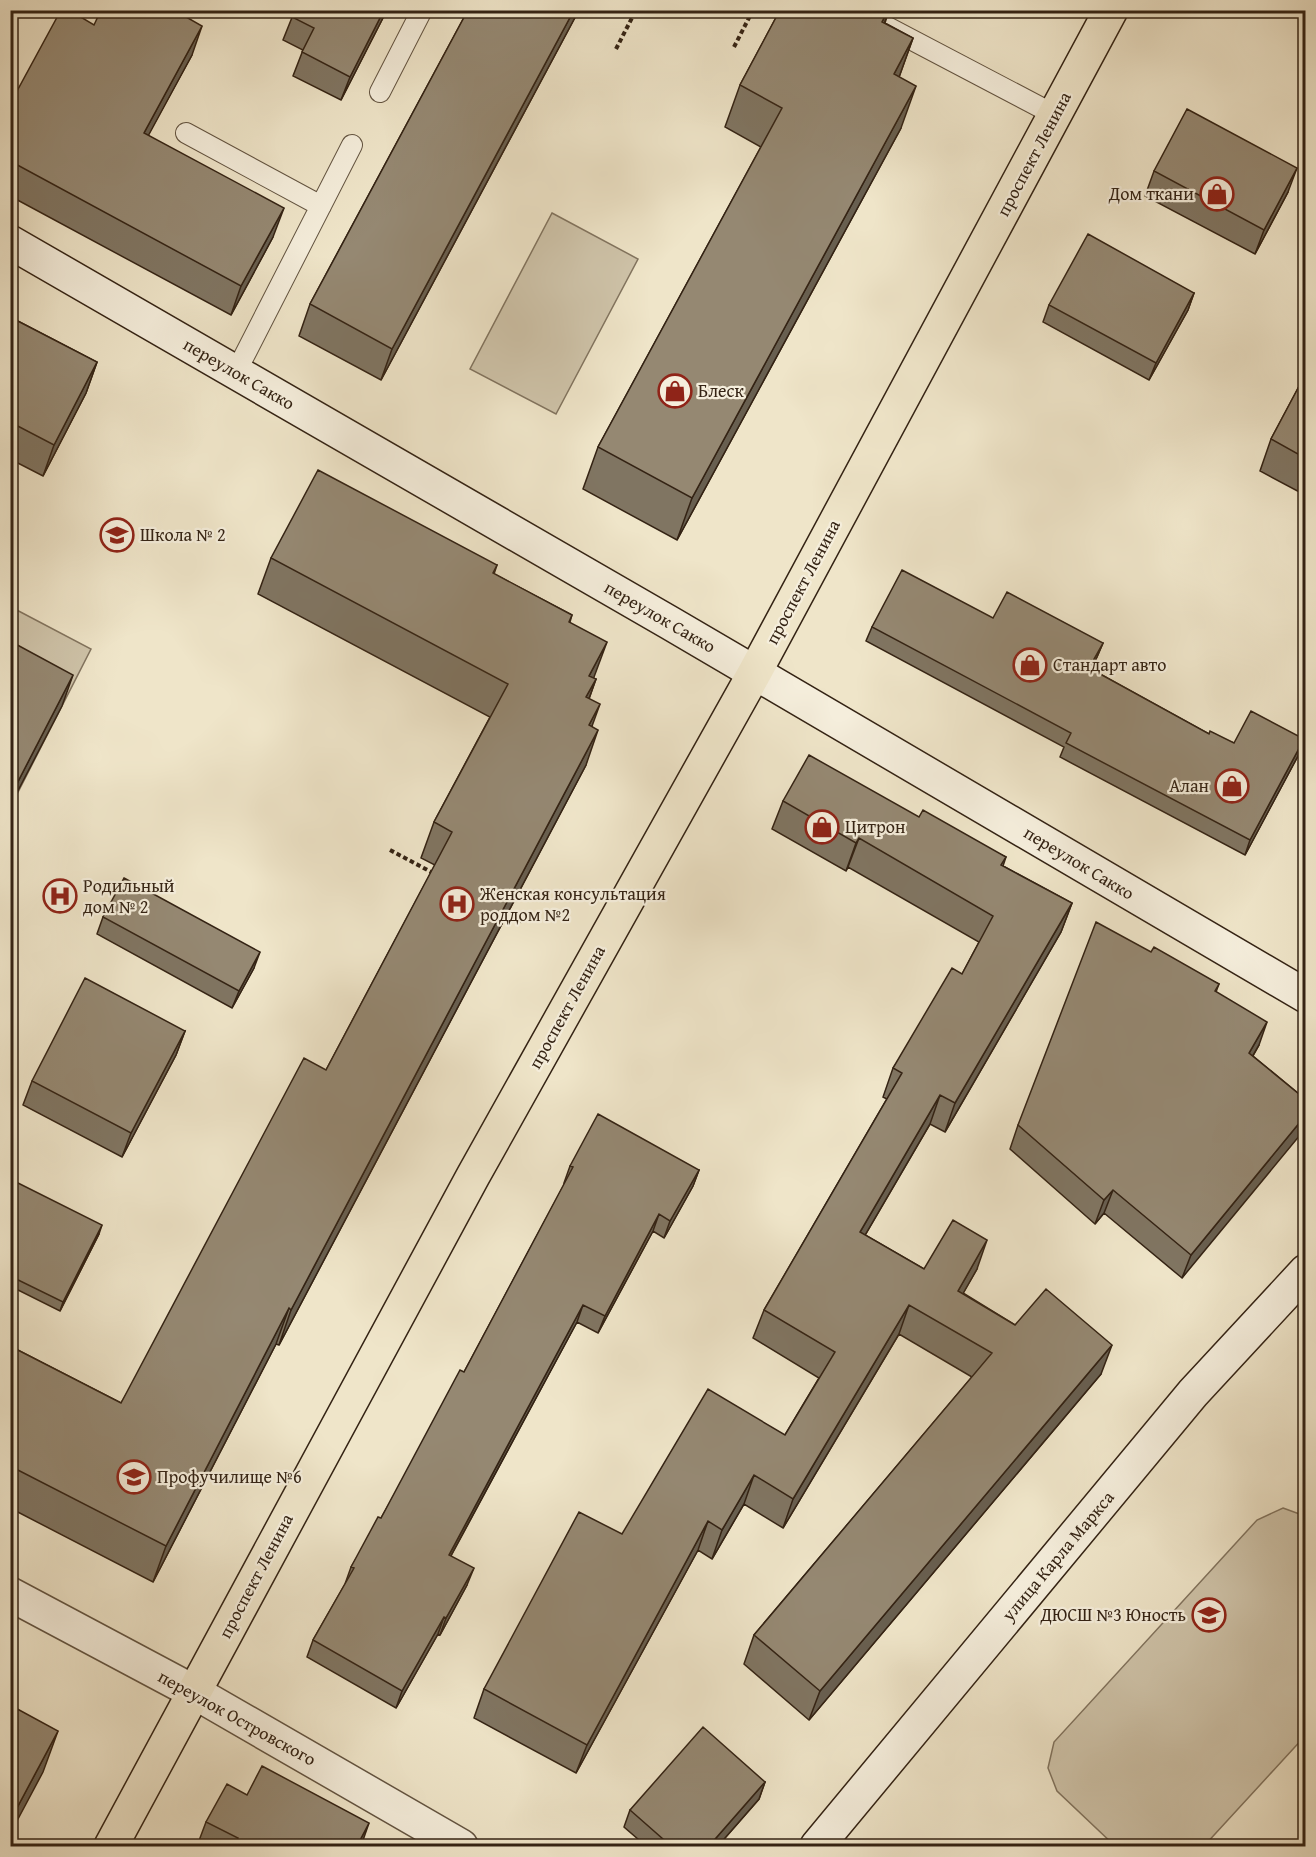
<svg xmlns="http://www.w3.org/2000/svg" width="1316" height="1857" font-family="'Gentium Book Plus',serif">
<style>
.green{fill:#cfc4aa;stroke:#82745f;stroke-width:1.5}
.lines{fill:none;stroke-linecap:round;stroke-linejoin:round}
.lane-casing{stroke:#635441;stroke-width:22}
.street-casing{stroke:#635441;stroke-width:36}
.secondary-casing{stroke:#342314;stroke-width:36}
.primary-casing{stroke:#342314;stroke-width:36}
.path{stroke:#342314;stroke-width:4;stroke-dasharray:4.5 3;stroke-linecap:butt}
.lane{stroke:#f5eedc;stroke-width:20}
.street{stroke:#f5eedc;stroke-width:33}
.secondary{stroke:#f5eedc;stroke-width:33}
.primary{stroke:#efe5c9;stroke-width:33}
.wall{fill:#807562;stroke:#342314;stroke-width:1.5}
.shaded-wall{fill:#685f50;stroke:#342314;stroke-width:1.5}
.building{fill:#958872;stroke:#342314;stroke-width:1.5}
.labels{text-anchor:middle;stroke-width:4.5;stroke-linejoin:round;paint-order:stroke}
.street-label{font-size:18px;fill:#342314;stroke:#f5eedc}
.poi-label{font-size:18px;fill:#342314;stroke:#f5eedc;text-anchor:start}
</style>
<rect width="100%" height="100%" fill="#efe5c9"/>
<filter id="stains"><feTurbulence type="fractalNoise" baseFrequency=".00333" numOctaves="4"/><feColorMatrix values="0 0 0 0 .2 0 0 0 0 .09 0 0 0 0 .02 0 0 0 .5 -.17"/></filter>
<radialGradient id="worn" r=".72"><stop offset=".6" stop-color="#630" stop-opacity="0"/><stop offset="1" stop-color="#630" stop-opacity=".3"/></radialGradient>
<path class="green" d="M552,213L638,259L556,414L470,369Z
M11,607L91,649L11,806Z
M1283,1508L1305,1516V1736L1204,1846H1115L1057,1791L1048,1768L1054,1742L1257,1520Z"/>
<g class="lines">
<g class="lane-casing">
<path id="lane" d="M855,10L1055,115
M380,92L422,10
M186,133L321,206
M236,372L352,145"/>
</g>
<g class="street-casing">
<path id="street" d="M10,1594L194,1692L461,1846"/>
</g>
<g class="secondary-casing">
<path id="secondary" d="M10,242L670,623L1306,996
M817,1846L1193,1393L1306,1271"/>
</g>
<g class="primary-casing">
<path id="primary" d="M111,1846L473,1176L755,672L1111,10"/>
</g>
<path class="path" d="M734,47L753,10
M616,49L636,10
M390,850L435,874
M505,912L523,922"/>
<use href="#lane" class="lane"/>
<use href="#street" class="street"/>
<use href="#secondary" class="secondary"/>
<use href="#primary" class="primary"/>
</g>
<path class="wall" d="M295,10H387L341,100L293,76L303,50L283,40Z
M468,10H579L381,380L299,336L310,304Z
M780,10H889L885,23L913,38L899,77L901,128L677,540L583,489L598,447L761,147L725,127L740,85Z
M94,25L192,55L148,135L273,237L231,315L10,196V104Z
M1154,171L1288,192L1255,254L1145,196Z
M1194,293L1188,310L1149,380L1043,322L1049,305Z
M10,317L97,362L86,393L43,476L10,459Z
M1305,375V495L1260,471L1271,439Z
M271,558L497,565L494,574L572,615L570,622L593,678L596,679L589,699L592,727L586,765L279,1345L276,1344L153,1582L10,1508V1346L121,1403L326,1070L435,865L421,858L434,822L490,717L258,594Z
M993,618L1103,643L1097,657L1091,669L1209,734L1234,743L1299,754L1245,855L1060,757L1064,747L866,641L872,627Z
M783,801L919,817L1006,857L1003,866L1072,903L1061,932L945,1132L930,1124L865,1235L924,1269H977L963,1293L1015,1325L1101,1374L809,1720L744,1664L754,1635L972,1377L899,1334L783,1528L744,1504L712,1559L698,1550L576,1773L474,1718L484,1689L622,1534L785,1435L819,1378L753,1338L764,1310L887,1099L883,1097L893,1068L962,974L979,942L848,867L846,871L772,829Z
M103,917L254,968L232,1008L97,934Z
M1151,952L1219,984L1216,992L1259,1045L1253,1056L1305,1099L1182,1278L1104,1213L1095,1224L1010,1149L1018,1125Z
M185,1031L176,1055L122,1157L23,1105L32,1081Z
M570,1166L699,1170L693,1186L664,1238L653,1231L598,1333L577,1322L451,1556L467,1585L440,1635L438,1634L396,1708L307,1657L313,1640L345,1584L351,1567L381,1518L464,1372L565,1183H564Z
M10,1179L99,1234L60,1311L10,1286Z
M765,1782L759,1799L718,1846H646L624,1827L630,1810Z
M247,1795L357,1846H197L206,1822Z"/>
<path class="shaded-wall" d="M384,10H387L341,100L350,77Z
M574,10H579L381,380L392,349Z
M888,10H889L876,46L882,22Z
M202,26L192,55L134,162L144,133Z
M913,38L898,80L894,74Z
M916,86L901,128L677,540L692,498Z
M1297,168L1288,192L1255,254L1264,230Z
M284,208L273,237L231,315L241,286Z
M1194,293L1188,310L1149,380L1156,363Z
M97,362L86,393L43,476L54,445Z
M607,642L594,677L576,711L589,676Z
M1103,643L1097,657L1084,683L1089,668Z
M73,675L62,706L10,806V797Z
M596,679L583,715L586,697Z
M600,704L587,740L589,725Z
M598,730L586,765L279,1345L291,1310Z
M1304,739L1299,754L1245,855L1250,840Z
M859,838L848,867L846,871L856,843Z
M1072,903L1061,932L945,1132L955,1103Z
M260,952L254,968L232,1008L239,991Z
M1267,1022L1259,1045L1241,1076L1249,1053Z
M185,1031L176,1055L122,1157L131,1133Z
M940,1095L930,1124L850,1261L860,1232Z
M1305,1116V1129L1182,1278L1191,1255Z
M699,1170L693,1186L664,1238L670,1221Z
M1113,1190L1104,1213L1095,1224L1104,1200Z
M659,1214L653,1231L598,1333L605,1316Z
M102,1225L99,1234L60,1311L63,1302Z
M987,1240L977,1269L948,1320L958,1291Z
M583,1305L577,1322L442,1572L449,1555Z
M909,1305L899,1334L783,1528L793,1499Z
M289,1308L276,1344L153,1582L166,1546Z
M1112,1345L1101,1374L809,1720L820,1691Z
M754,1475L744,1504L712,1559L722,1530Z
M708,1521L698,1550L576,1773L587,1745Z
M474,1568L467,1585L440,1635L446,1618Z
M444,1617L438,1634L396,1708L402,1691Z
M58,1731L43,1772L10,1834V1821Z
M765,1782L759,1799L718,1846H709Z
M369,1823L361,1846H357Z"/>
<path class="building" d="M61,10H69L94,25L101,10H174L202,26L144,133L284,208L241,286L10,161V104Z
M295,10H384L350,77L302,52L314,28L292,17Z
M468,10H574L392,349L310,304Z
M780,10H888L882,22L913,38L894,74L916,86L692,498L598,447L782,108L740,85Z
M1187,109L1297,168L1264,230L1154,171Z
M1088,234L1194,293L1156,363L1049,305Z
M10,317L97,362L54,445L10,422Z
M1305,375V458L1271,439Z
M318,470L497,565L493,573L572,615L569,622L607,642L589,676L596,679L586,697L600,704L589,725L598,730L291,1310L289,1308L166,1546L10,1466V1346L121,1403L304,1058L326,1070L452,832L434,822L508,684L271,558Z
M902,570L993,618L1007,592L1103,643L1089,668L1209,734L1210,731L1234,743L1251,711L1304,739L1250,840L1066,743L1071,733L872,627Z
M10,641L73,675L10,797Z
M809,755L919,817L923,810L1006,857L1001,865L1072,903L955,1103L940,1095L860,1232L924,1269L953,1220L987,1240L958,1291L1015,1325L1046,1289L1112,1345L820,1691L754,1635L992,1353L909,1305L793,1499L754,1475L722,1530L708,1521L587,1745L484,1689L579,1512L622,1534L708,1389L785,1435L835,1352L764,1310L902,1073L893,1068L952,968L962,974L993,916L859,838L856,843L783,801Z
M124,878L260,952L239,991L103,917Z
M1096,922L1151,952L1154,947L1219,984L1215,991L1267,1022L1249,1053L1305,1099V1116L1191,1255L1113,1190L1104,1200L1018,1125Z
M85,978L185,1031L131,1133L32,1081Z
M598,1114L699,1170L670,1221L659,1214L605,1316L583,1305L449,1555L474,1568L446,1618L444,1617L402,1691L313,1640L354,1568L351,1567L378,1517L381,1518L460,1370L464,1372L573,1167L570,1166Z
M10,1179L102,1225L63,1302L10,1276Z
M10,1705L58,1731L10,1821Z
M703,1727L765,1782L709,1846H671L630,1810Z
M262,1766L369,1823L357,1846H233L238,1838L206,1822L227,1784L247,1795Z"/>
<defs>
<g id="shop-ring" transform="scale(1.725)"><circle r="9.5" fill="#f5eedc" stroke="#8f2418" stroke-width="1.5"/><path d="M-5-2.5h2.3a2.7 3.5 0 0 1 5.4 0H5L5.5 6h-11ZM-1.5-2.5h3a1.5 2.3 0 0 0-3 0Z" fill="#8f2418"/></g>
<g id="school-ring" transform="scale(1.725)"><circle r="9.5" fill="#f5eedc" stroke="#8f2418" stroke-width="1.5"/><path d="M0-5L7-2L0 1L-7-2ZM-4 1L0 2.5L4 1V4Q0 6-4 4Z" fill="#8f2418"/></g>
<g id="hospital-ring" transform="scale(1.725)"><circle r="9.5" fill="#f5eedc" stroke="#8f2418" stroke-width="1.5"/><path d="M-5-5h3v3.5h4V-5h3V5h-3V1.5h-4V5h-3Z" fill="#8f2418"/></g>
<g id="university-ring" transform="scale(1.725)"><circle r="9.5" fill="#f5eedc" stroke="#8f2418" stroke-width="1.5"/><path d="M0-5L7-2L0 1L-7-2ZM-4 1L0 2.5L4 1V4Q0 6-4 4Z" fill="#8f2418"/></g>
</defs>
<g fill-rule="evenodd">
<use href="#shop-ring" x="1217" y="194"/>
<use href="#shop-ring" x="675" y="391"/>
<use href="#school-ring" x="117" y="535"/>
<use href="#shop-ring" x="1030" y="665"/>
<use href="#shop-ring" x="1232" y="786"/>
<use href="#shop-ring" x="822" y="827"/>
<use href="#hospital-ring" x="60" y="896"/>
<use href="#hospital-ring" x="457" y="904"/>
<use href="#university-ring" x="134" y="1477"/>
<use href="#school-ring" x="1209" y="1615"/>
</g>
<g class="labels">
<g class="street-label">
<text transform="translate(1034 154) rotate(-62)" y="6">проспект Ленина</text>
<text transform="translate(239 374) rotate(30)" y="6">переулок Сакко</text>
<text transform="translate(803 582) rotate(-62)" y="6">проспект Ленина</text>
<text transform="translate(660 617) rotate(30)" y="6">переулок Сакко</text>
<text transform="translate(1079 863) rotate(31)" y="6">переулок Сакко</text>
<text transform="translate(567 1007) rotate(-61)" y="6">проспект Ленина</text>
<text transform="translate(1058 1556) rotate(-50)" y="6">улица Карла Маркса</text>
<text transform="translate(256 1576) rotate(-62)" y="6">проспект Ленина</text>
<text transform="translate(237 1718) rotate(29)" y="6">переулок Островского</text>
</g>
<g class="poi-label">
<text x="1194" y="200" text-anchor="end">Дом ткани</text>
<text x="698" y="397">Блеск</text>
<text x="140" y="541">Школа № 2</text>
<text x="1053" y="671">Стандарт авто</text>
<text x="1209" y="792" text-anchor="end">Алан</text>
<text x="845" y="833">Цитрон</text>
<text x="83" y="892">Родильный<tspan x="83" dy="21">дом № 2</tspan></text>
<text x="480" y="900">Женская консультация<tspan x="480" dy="21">роддом №2</tspan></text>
<text x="157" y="1483">Профучилище №6</text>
<text x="1186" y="1621" text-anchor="end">ДЮСШ №3 Юность</text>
</g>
</g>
<rect width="1316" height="1857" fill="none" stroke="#efe5c9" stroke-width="36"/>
<rect x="12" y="12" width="1292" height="1833" fill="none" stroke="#342314" stroke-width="3"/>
<rect x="18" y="18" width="1280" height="1821" fill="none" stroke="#342314" stroke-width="1.5"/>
<rect width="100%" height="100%" filter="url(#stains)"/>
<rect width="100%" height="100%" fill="url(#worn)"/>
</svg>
